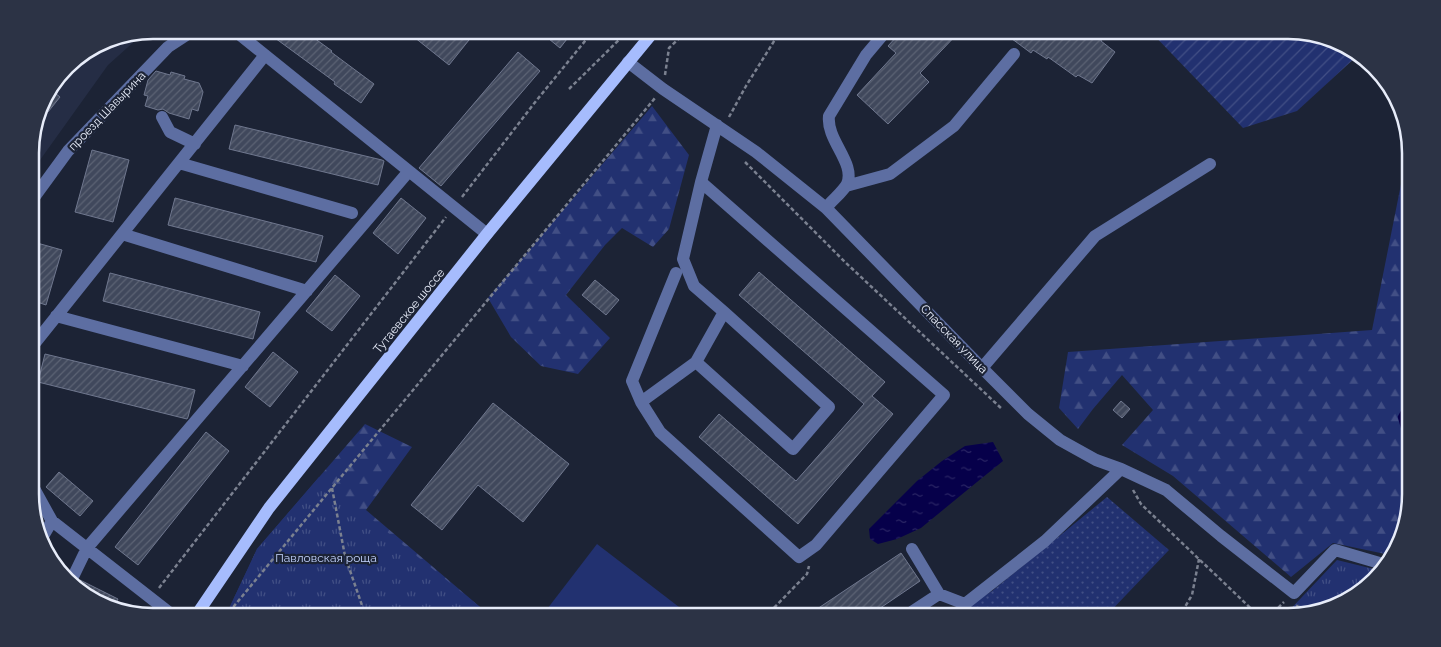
<svg xmlns="http://www.w3.org/2000/svg" width="1441" height="647" font-family="Raleway,sans-serif">
<style>
.built{fill:#252d45}
.grass{fill:url(#grass-dots)}
.forest{fill:url(#forest-firs)}
.park{fill:url(#park-tufts)}
.garden{fill:url(#garden-furrows)}
.pitch{fill:#223170}
.water{fill:url(#water-ripples)}
.lines{fill:none;stroke-linecap:round;stroke-linejoin:round}
.stream{stroke:#06004a;stroke-width:4.5}
.building{fill:url(#building-hatch);stroke:#6f778e}
.path{stroke:#7b8190;stroke-width:2.5;stroke-dasharray:4 2.5;stroke-linecap:butt}
.minor{stroke:#5d6ea2;stroke-width:12}
.major{stroke:#a6bcfd;stroke-width:12}
.labels{text-anchor:middle;stroke-width:4.5;stroke-linejoin:round;paint-order:stroke}
.street-label{font-size:12px;fill:#e7ecf9;stroke:#1c2335}
.park-label{font-size:12px;fill:#c4d4ff;stroke:#1c2335}
.rim{fill:none;stroke:#e7ecf9;stroke-width:2.5}
</style>
<defs>
<pattern id="grass-dots" width="8" height="8" patternUnits="userSpaceOnUse" patternTransform="scale(1.25)"><rect width="8" height="8" fill="#223170"/><path d="M2 2h.1M6 6h.1" fill="none" stroke="#424f85" stroke-width="1.8" stroke-linecap="round"/></pattern>
<pattern id="forest-firs" width="22" height="20" patternUnits="userSpaceOnUse" patternTransform="scale(1.25)"><rect width="22" height="20" fill="#223170"/><path d="M5 1l3.5 6h-7zM16 11l3.5 6h-7z" fill="#424f85"/></pattern>
<pattern id="park-tufts" width="24" height="20" patternUnits="userSpaceOnUse" patternTransform="scale(1.25)"><rect width="24" height="20" fill="#223170"/><path d="M3 7l-1-3M5 7V3M7 7l1-3M15 17l-1-3M17 17v-4M19 17l1-3" fill="none" stroke="#424f85"/></pattern>
<pattern id="garden-furrows" width="10" height="10" patternUnits="userSpaceOnUse" patternTransform="scale(1.25)"><rect width="10" height="10" fill="#223170"/><path d="M-1 1l2-2M0 10L10 0M9 11l2-2" fill="none" stroke="#424f85"/></pattern>
<pattern id="water-ripples" width="26" height="14" patternUnits="userSpaceOnUse" patternTransform="scale(1.25)"><rect width="26" height="14" fill="#06004a"/><path d="M2 4q2-2 4 0t4 0M15 11q2-2 4 0t4 0" fill="none" stroke="#2a2565"/></pattern>
<pattern id="building-hatch" width="6" height="6" patternUnits="userSpaceOnUse" patternTransform="scale(1.25)"><rect width="6" height="6" fill="#40485c"/><path d="M-1 1l2-2M0 6l6-6M5 7l2-2" fill="none" stroke="#5c6374"/></pattern>
</defs>
<rect width="100%" height="100%" fill="#1c2335"/>
<path class="built" d="M146,31L108,65L30,174V144L43,98L72,61L106,39Z"/>
<path class="grass" d="M1107,497L1169,550L1105,617H950L992,591Z"/>
<path class="forest" d="M652,106L689,155L669,229L653,247L622,228L605,245L566,295L610,338L578,374L541,366L511,337L488,298Z
M1410,139L1411,495L1402,541L1390,555L1333,543L1291,577L1173,476L1122,445L1153,410L1122,375L1093,409L1078,429L1059,408L1068,352L1372,330Z
M365,424L412,447L366,510L486,612L225,617L257,549Z"/>
<path class="park" d="M319,477L486,612L490,617H225L257,549Z
M1337,560L1378,570L1357,596L1296,617H1283Z"/>
<path class="garden" d="M1149,30H1288L1335,39L1357,56L1297,111L1243,128Z"/>
<path class="pitch" d="M597,544L692,617H541Z"/>
<path class="water" d="M993,442L1003,461L977,482L921,528L897,539L878,544L870,539L869,529L917,481L942,461L965,446Z"/>
<g class="lines">
<path class="stream" d="M1411,397L1400,417L1408,445L1411,450"/>
</g>
<path class="building" d="M264,30H303L332,51L331,52L374,84L361,103L334,84L335,82Z
M419,30H477L449,65L414,37Z
M538,30H574L560,48Z
M907,30H961L920,73L929,82L888,124L857,95L896,53L888,46L898,35L900,37Z
M1000,30H1080L1088,37L1093,31L1102,38L1101,41L1115,52L1092,83L1078,75L1076,77L1048,57L1047,59L1033,50L1031,53Z
M518,52L540,71L441,186L419,168Z
M156,71L170,75L171,72L185,76L184,79L199,83L203,92L198,111L192,109L189,119L169,113L163,109L158,110L145,106L148,96L144,95L148,80Z
M50,89L60,97L48,112L41,106L43,98Z
M235,125L382,160L384,161L378,185L229,149Z
M92,150L129,160L113,222L75,212Z
M175,198L323,236L316,262L168,225Z
M401,198L426,218L398,254L373,233Z
M30,241L62,250L46,305L31,300Z
M759,272L885,382L872,396L893,414L798,524L699,437L719,414L796,481L864,404L739,295Z
M110,273L260,312L253,339L103,301Z
M335,275L360,296L332,331L306,311Z
M595,280L619,300L606,315L582,295Z
M273,352L298,372L270,407L245,387Z
M45,354L195,390L188,417L187,419L38,382Z
M1121,401L1130,409L1122,418L1113,410Z
M493,403L569,464L523,522L478,485L442,530L411,505Z
M206,432L229,451L138,565L115,547Z
M59,472L93,501L80,516L46,487Z
M901,553L920,581L867,617H805Z
M80,580L118,599L113,609L106,608L77,586Z"/>
<g class="lines">
<path class="path" d="M665,75L669,48L688,30
M569,89L629,30
M729,117L746,86L781,30
M745,162L845,262L1002,409
M462,197L536,101L594,30
M332,488L345,556L366,617
M1133,490L1141,504L1260,617
M159,588L446,217
M1297,605L1301,615
M225,617L655,98
M765,617L807,574L809,566
M1179,617L1192,595L1199,559
M1269,617L1284,602"/>
<path class="minor" d="M234,30L487,234
M628,62L663,89L756,152L826,208L982,368L1028,414L1060,440L1096,460L1121,469L1166,490L1221,536L1294,593L1335,550L1383,564
M162,117L170,132L195,144
M717,125L701,182L683,259L694,286L724,312L829,407L793,449L696,362L724,312
M179,163L352,213
M846,186L890,174L954,126L1014,54
M30,203L68,151L168,47L194,30
M826,208C832,200 843,192 847,184C856,163 826,140 829,116L866,55L887,30
M122,234L307,291
M676,273L632,381L641,402L660,432L799,557L816,545L944,395L701,182
M56,316L243,366
M31,348L265,55
M982,368L1095,236L1210,164
M641,402L696,362
M31,483L52,521
M42,538L52,521L175,617
M912,549L939,594
M71,581L87,548L409,171
M904,617L939,594L965,604L1045,541L1121,469"/>
<path class="major" d="M195,617L269,508L487,234L655,30"/>
</g>
<g class="labels">
<g class="street-label">
<text transform="translate(107 111) rotate(-46)" y="4">проезд Шавырина</text>
<text transform="translate(409 311) rotate(-51)" y="4">Тутаевское шоссе</text>
<text transform="translate(954 339) rotate(46)" y="4">Спасская улица</text>
</g>
<g class="park-label">
<text x="326" y="562">Павловская роща</text>
</g>
</g>
<path d="M0 0H1441V647H0ZM153 39H1288A114 114 0 0 1 1402 153V494A114 114 0 0 1 1288 608H153A114 114 0 0 1 39 494V153A114 114 0 0 1 153 39Z" fill="#2c3345" fill-rule="evenodd"/>
<path class="rim" d="M153 39H1288A114 114 0 0 1 1402 153V494A114 114 0 0 1 1288 608H153A114 114 0 0 1 39 494V153A114 114 0 0 1 153 39Z"/>
</svg>
